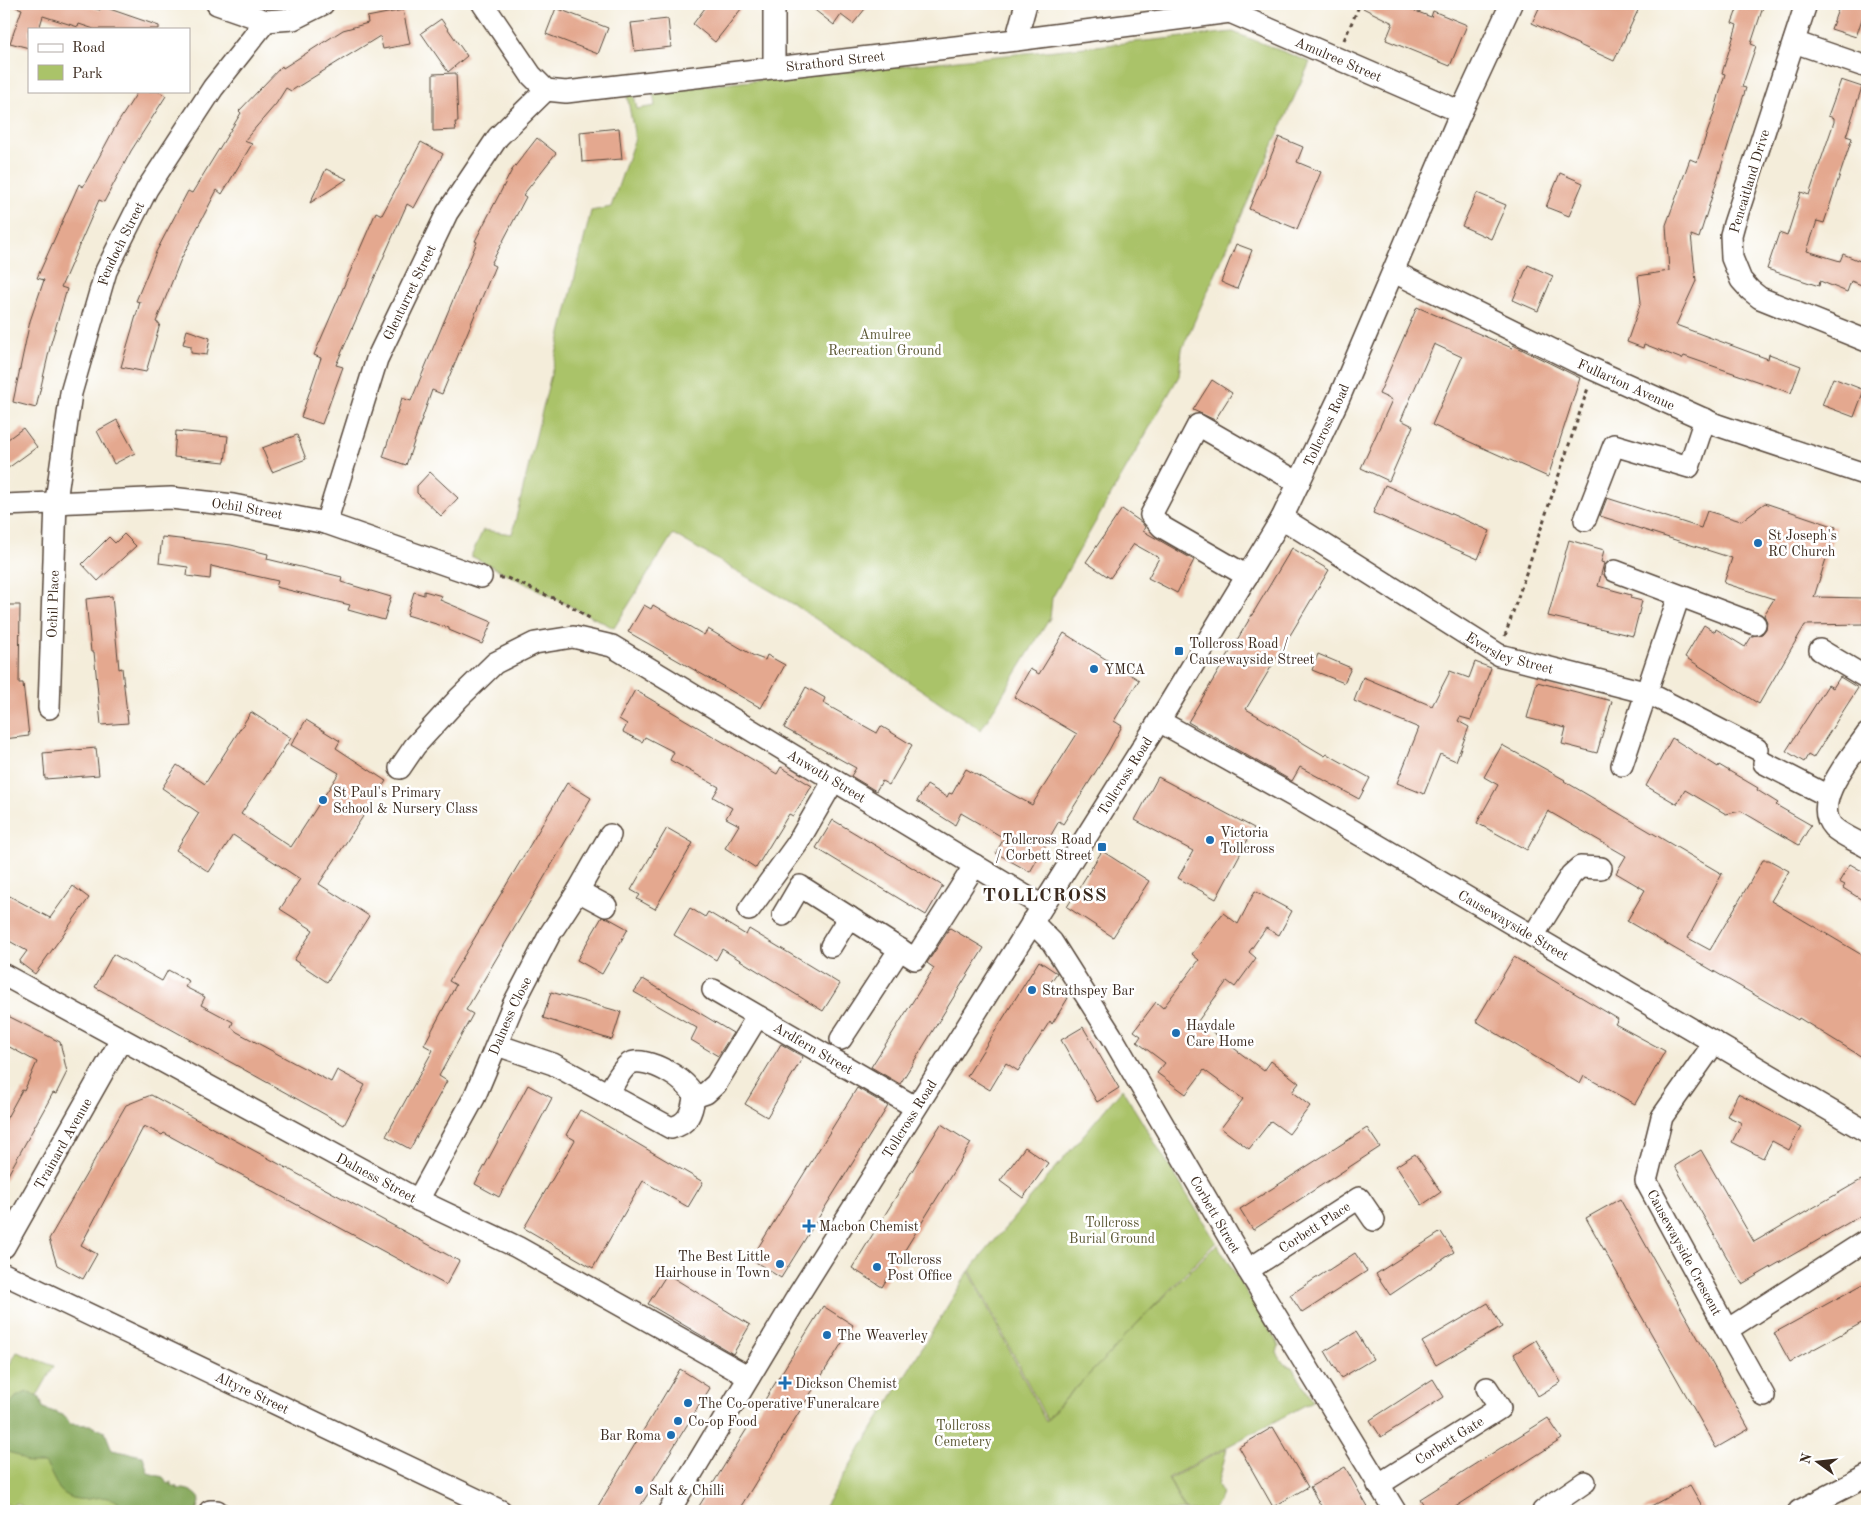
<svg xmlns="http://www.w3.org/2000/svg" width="1871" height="1515" font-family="'Old Standard TT',serif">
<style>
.green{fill:#aac369;stroke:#727644}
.forest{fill:#87a95d;stroke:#616a3e}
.building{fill:#e4a88f}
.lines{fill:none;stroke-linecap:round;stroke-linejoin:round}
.minor-casing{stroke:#57473a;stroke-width:24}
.path{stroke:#57473a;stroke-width:3;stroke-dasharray:4 4;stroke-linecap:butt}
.minor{stroke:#fff;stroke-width:21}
.poi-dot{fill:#1f6fb2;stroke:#fff;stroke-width:2}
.labels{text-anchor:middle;stroke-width:5;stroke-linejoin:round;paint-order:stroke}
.street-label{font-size:14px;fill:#3b2a1e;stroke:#fff}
.park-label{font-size:14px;fill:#5c5834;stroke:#fff}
.poi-label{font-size:14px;fill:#3b2a1e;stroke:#fff;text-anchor:start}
.district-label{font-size:19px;font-weight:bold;letter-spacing:1px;fill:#3b2a1e;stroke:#fff}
</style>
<rect width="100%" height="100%" fill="#fff"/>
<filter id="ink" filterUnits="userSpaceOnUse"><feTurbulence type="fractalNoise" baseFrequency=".02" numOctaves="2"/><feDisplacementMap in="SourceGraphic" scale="10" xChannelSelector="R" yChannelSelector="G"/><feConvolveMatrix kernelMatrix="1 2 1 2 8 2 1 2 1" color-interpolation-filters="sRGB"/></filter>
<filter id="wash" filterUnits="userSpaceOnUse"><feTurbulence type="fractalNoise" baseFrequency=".0096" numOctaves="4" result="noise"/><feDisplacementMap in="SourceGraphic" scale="20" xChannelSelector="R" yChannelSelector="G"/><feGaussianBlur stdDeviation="1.12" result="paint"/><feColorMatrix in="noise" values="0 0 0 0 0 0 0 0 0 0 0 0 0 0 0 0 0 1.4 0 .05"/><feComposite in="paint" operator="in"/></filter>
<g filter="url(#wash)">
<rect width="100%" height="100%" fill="#f4edda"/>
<path class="green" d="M1233,32L1310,62L1182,349L1179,376L1052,598L1050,618L981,730L795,605L673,534L614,628L471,556L483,530L512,534L591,211L611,207L635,138L627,95L634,94L637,109L655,106L653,91Z
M1122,1089L1216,1242L1122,1339L1217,1244L1279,1345L1277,1353L1284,1364L1292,1367L1313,1401L1168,1478L1185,1511H822L969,1271L1046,1422L1060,1404L1121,1342L1059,1404L1047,1420L970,1270Z
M17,1352L54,1366L17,1431L199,1506L197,1511H24L21,1510L22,1506L15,1503L13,1507L4,1503V1374Z
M1227,1448L1218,1485L1222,1492L1219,1502L1212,1511H1186L1169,1479Z"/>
<path class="forest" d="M27,1392L40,1398L43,1408L63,1415L70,1424L90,1425L105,1432L112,1450L143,1456L148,1473L163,1477L167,1484L171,1482V1485L177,1487V1489C186,1488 195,1491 200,1499L196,1511H161L151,1506C141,1510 129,1515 119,1508L118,1502C98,1489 83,1510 61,1491C56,1486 50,1470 45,1463H28L15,1454L4,1451V1407L8,1406L16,1397Z"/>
<g id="blocks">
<path class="building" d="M16,4H79L100,10L101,6L159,26V29H94L79,24L78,27L43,16L39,29H29V48L10,43L22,9L16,7Z
M708,4H745L715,42L693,24Z
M807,4H869L853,24L841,15L834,25Z
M1355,4H1397L1431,17L1433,11L1467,25L1450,66L1386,40L1393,23Z
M1541,4H1641L1614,61L1532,23Z
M1739,4H1764L1751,44L1756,46L1742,87L1746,88L1718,177L1699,238L1691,235L1696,281L1676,325L1768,359L1769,354L1801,366L1791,393L1684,356L1682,359L1644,344L1643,348L1627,342L1641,302L1638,276L1669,271L1666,225L1690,159L1697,162L1714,113L1725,74L1722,73L1737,25L1732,23Z
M1840,4H1867L1856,37L1831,29Z
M556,8L608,28L598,54L546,34Z
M403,10L410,44L383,49L380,36L291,91L286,88L276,104L244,141L252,144L222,194L217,190L181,259L156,322L160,324L146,372L121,367L140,302L136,301L156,252L188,191L192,193L241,113L239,111L282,66L283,68L343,30L368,23L367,17Z
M441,19L467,56L448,72L421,33Z
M668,19L671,47L635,51L631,23Z
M456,73L458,122H455L456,130L433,131V74Z
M1841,80L1862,87L1846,136L1852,138L1824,223L1817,221L1807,251L1840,261L1843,254L1867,264V287L1851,281L1847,292L1820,281L1819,286L1767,269L1779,233L1787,236L1801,192L1809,195L1834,122V118L1828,116Z
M138,91H158L166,96L131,151L104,202L99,200L61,287L67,289L51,343L36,408L13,402L30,321L44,280L37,278L79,184L83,187L114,129Z
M619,128L622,159L582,162L580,132Z
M1279,137L1303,147L1297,162L1321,172L1297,229L1249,209Z
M537,138L556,153L523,195L526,197L491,264L495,266L442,394L432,390L406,465L383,457L402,398L411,401L477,242L475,241L512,170Z
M421,142L443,154L414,208L407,204L336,365L343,367L322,424L301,417L321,358L314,355L376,212L382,215Z
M326,169L347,179L310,203Z
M1560,173L1583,183L1569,216L1546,207Z
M1477,193L1506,205L1491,239L1462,226Z
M1236,244L1252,250L1237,289L1221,282Z
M1528,265L1553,276L1538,311L1513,300Z
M1417,307L1512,348L1513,345L1580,378L1548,477L1432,425L1462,357L1434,344L1401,420L1413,426L1389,481L1361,468L1392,400L1379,394Z
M187,330L210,338L207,355L191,353V346L183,344Z
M1833,378L1864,390L1854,417L1822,405Z
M1212,380L1232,393L1215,420L1193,410Z
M117,420L135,453L114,464L97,431Z
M23,428L37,447L4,471V442Z
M176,431L228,436L225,462L174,457Z
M297,435L306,459L272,472L262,448Z
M430,472L458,498L441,516L417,493V486Z
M1385,485L1490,531L1478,559L1373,513Z
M1607,498L1701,528L1707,511L1741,521L1765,503L1836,527L1814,597L1864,598L1863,624L1805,625L1759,704L1685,657L1704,625L1715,632L1716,629L1745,647L1752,636L1762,634L1766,629L1767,622L1764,615L1774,599L1724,583L1732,558L1600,516Z
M1122,509L1141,522L1145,527L1143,531L1194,560L1177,593L1148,578L1159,558L1134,544L1110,578L1086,562Z
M124,534L136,546L98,581L82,564L109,537L115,543Z
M162,537L231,545L268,554L267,559L342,577L341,582L391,597L384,620L348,610L350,605L276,587L278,581L211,566L210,579L187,576L188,567L159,563Z
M1569,540L1604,550L1601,562L1604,563L1598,586L1631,595L1630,598L1642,601L1633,636L1548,616Z
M1292,548L1329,570L1246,709L1325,756L1327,754L1370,778L1359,799L1300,767L1292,781L1188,722Z
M424,591L442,596L440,600L492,622L482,644L449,630V628L407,615L414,592L424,595Z
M112,596L119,669L122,668L128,723L101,725L94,652H91L86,599Z
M4,605H20L19,683H23L29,736L4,739Z
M644,605L651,609L653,605L704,635L708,629L754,656L765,660L767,655L785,665L761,708L628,632Z
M1064,633L1139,680L1114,721L1122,726L1108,752L1063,824L1059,821L1030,872L996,853L1004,838L961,813L955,825L917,801L927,785L947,797L949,793L952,794L966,769L1032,805L1077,734L1014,697L1030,669L1039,674Z
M1318,654L1351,668L1344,683L1312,670Z
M1475,662L1491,668L1471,720L1460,717L1458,721L1469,727L1456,761L1440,754L1424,794L1397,783L1419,728L1354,701L1363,677L1432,706L1450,671L1469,678Z
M1840,677L1858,688L1813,758L1808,755L1804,762L1786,751L1828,685L1833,688Z
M1537,682L1612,701L1597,753L1562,744L1566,728L1527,718Z
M806,687L825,698L823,703L877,733L881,726L912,745L889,785L882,781L876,791L851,776L856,768L784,728Z
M635,690L777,774L781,767L812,786L793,816L789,814L756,868L725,848L739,825L726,818L732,808L713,797L719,787L670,760L674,752L645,737L642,742L623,732L627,724L619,719Z
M251,712L291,738L241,814L291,847L339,773L291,745L306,720L340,741L336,748L386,781L319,884L369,916L327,982L294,960L313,930L280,909L300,879L233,835L209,872L176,850L199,813L162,788L177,765L205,784Z
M1672,738L1718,767L1719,765L1758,788L1757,790L1778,803L1776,805L1811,825L1799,845L1741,811L1726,814L1685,790L1677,804L1646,786Z
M1502,745L1565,780L1564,781L1722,874L1688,938L1710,950L1763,860H1769L1789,871L1771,901L1867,958V1060L1799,1018L1798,1020L1627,921L1645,890L1616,873L1626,856L1548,811L1527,850L1477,823L1498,785L1484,777Z
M96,748L99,775L45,779L43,753Z
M1158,777L1254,828L1216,899L1178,878L1193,851L1135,820Z
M567,783L591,798L466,1010L473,1014L439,1076L447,1081L410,1149L386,1136L433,1050L424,1045L456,985L449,981Z
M833,820L943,886L926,915L816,848Z
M667,828L693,843L655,909L637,899L640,895L631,890Z
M1102,851L1149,881L1113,937L1067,907Z
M1850,864L1867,874V903L1843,888L1845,885L1839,882Z
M73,886L89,898L35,974L19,962L27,951L4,938V893L50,918Z
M1255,891L1292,911L1279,935L1266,928L1249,952L1256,958L1235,987L1227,981L1198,1021L1264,1071L1271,1061L1299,1083L1292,1092L1310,1106L1289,1134L1271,1121L1249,1149L1221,1128L1243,1099L1204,1070L1186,1094L1157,1073L1165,1063L1137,1042L1141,1036L1134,1031L1156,1002L1163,1008L1199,960L1192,954L1223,913L1238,924Z
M690,908L705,917L708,912L746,935L749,929L840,984L823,1011L722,949L716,960L674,935Z
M602,917L608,918L628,929L602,974L577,960Z
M950,928L984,948L900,1084L871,1067L934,968L927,963Z
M113,954L162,981L168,970L189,981L185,987L205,997L201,1005L233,1022L231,1027L237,1032L298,1065L331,1082L337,1070L365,1085L344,1125L95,987Z
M1514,957L1618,1019L1615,1024L1665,1051L1635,1104L1584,1076L1580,1084L1476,1021Z
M1039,961L1057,973L1048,986L1068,998L1052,1024L1050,1021L1018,1071L1006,1063L990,1090L967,1076Z
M643,979L733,1033L718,1056L691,1040L697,1028L634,992Z
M551,992L621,1012L612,1040L543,1018Z
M4,1014L60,1042L67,1072L56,1094L53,1093L4,1182V1123L22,1090L24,1091L37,1062L4,1044Z
M1083,1027L1119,1088L1097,1102L1061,1040Z
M781,1044L803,1057L767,1117L745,1104Z
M528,1085L552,1098L499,1197L475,1184Z
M857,1088L888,1106L781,1278L751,1259Z
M1738,1094L1801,1127L1789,1150L1772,1141L1763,1158L1732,1142L1742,1123L1727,1116Z
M151,1095L459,1261L446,1285L164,1133L162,1135L144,1126L81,1245L97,1254L83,1279L57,1265L49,1239L126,1105Z
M580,1110L703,1182L688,1207L643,1181L593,1268L524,1228L575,1140L566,1135Z
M941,1124L971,1143L882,1287L852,1268Z
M1367,1128L1380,1147L1253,1230L1240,1209Z
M1025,1147L1048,1163L1023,1198L1000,1181Z
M1701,1150L1754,1242L1861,1180L1867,1190V1212L1742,1284L1675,1166Z
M1415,1154L1441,1192L1422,1205L1396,1166Z
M1620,1199L1749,1429L1716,1448L1586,1218Z
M1441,1232L1454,1252L1390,1295L1376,1274Z
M1355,1253L1367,1271L1302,1313L1290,1295Z
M667,1274L750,1325L733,1354L648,1304Z
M1867,1282V1320L1790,1362L1774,1333Z
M1488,1303L1502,1327L1436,1365L1422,1342Z
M823,1306L853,1325L738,1511H696Z
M1356,1332L1373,1359L1341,1378L1325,1351Z
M1536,1340L1561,1382L1538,1396L1514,1354Z
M680,1369L710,1388L650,1485L653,1486L637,1511H595Z
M1433,1379L1444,1397L1381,1437L1370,1420Z
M1548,1418L1562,1439L1449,1511H1428L1420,1499Z
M1273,1427L1308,1487L1273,1507L1239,1447Z
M1345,1467L1362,1497L1370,1511H1324L1310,1487Z
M1690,1485L1705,1511H1642Z"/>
</g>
</g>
<g filter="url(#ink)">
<use href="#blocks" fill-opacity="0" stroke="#57473a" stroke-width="1"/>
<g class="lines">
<g class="minor-casing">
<g id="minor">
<path d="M217,4L266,21L293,19L323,4"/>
<path id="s1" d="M483,4L531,75L546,90L566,92L1016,40L1230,12"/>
<path id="s2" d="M1219,4L1230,12L1461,112"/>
<path d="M1806,4L1734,224L1731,235L1732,258L1741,280L1750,290L1760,298L1867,341"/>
<path d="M1016,40L1026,4"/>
<path d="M1794,42L1867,67"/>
<path d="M774,67V4"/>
<path id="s3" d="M1394,272L1577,362L1717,425L1867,475"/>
<path id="s4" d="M4,505L171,498L233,505L326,523L481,577"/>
<path id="s5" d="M1282,518L1499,655L1648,693L1757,749"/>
<path d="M1585,520L1614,445L1689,467L1705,419"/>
<path id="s6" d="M326,523L377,359L447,213L498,137L546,90"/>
<path d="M1615,571L1755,624"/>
<path d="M1247,576L1162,527L1151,515L1198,425L1299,483"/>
<path d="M1820,650L1867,678"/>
<path id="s7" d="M49,708L56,501L71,393L106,271L147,189L213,88L266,21"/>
<path id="s8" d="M1159,721L1304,802L1867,1132"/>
<path d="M1867,734C1853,755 1810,802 1833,827C1841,835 1857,841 1867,847"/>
<path d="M1764,763L1828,796"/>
<path d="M1622,765L1679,596"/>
<path id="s9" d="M400,768L415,746L459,698L495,663L535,643L573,637L612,646L1042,906"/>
<path d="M578,891L606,906"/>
<path d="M749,910L797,844L834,780"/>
<path d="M783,915L800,886L915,959L975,865"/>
<path id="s10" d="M1032,922L1052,942L1111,1035L1248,1270L1395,1511"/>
<path d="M1533,936L1571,875L1580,867L1601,868"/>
<path d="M831,946L849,917"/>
<path id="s11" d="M4,975L418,1200L517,1247L749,1377"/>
<path id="s12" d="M713,990L915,1107"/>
<path d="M841,1039L900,949"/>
<path id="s13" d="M1715,1042L1662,1117L1646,1181L1727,1330L1867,1240"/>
<path d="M497,1045L553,1064L671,1128C688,1124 692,1113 694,1097C691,1081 645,1054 629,1064C620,1070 614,1085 608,1093"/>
<path d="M694,1097L706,1093L716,1084L757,1017"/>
<path id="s14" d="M418,1200L474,1098L513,1005L550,934L578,891L610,835"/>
<path id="s15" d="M4,1247L121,1040"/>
<path id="s16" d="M1248,1270L1359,1198L1374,1220"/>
<path id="s17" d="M4,1274L501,1511"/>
<path d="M1727,1330L1764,1396"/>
<path id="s18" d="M1378,1485L1500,1408L1487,1388"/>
<path d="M210,1511H217"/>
<path id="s19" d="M669,1511L799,1294L1159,721L1282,518L1339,398L1461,112L1511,4"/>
<path d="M1543,1511L1585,1482"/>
<path d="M1799,1511L1867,1476"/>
</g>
</g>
<path class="path" d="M1344,40L1360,4
M499,578H507L569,605L591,619
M1505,636L1588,388"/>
<use href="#minor" class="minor"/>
</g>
</g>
<g class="poi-dot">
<circle cx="1758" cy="543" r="5"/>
<rect x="1174" y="646" width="10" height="10" rx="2.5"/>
<circle cx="1094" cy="669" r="5"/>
<circle cx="323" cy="800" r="5"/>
<circle cx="1210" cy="840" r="5"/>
<rect x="1097" y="842" width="10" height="10" rx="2.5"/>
<circle cx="1032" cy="990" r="5"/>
<circle cx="1176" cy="1033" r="5"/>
<path d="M806.5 1218.5h5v5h5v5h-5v5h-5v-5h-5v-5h5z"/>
<circle cx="780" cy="1264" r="5"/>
<circle cx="877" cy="1267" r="5"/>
<circle cx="827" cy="1335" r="5"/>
<path d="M782.5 1375.5h5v5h5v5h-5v5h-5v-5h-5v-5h5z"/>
<circle cx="688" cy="1403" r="5"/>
<circle cx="678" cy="1421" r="5"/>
<circle cx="671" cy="1435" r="5"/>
<circle cx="639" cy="1490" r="5"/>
</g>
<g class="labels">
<g class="street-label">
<text dy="5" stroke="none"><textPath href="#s2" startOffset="132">Amulree Street</textPath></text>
<text dy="5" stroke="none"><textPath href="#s1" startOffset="398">Strathord Street</textPath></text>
<text transform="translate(1749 181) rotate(-73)" y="5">Pencaitland Drive</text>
<text dy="5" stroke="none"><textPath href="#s7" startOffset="474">Fendoch Street</textPath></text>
<text dy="5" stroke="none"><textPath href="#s6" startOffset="246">Glenturret Street</textPath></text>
<text dy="5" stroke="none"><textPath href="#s3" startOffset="258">Fullarton Avenue</textPath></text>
<text dy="5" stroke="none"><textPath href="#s19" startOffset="1270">Tollcross Road</textPath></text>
<text dy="5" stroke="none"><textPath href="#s4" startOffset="244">Ochil Street</textPath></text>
<text dy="5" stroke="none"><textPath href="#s7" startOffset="104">Ochil Place</textPath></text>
<text dy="5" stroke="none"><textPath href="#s5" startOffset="266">Eversley Street</textPath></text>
<text dy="5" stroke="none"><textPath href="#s9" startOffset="516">Anwoth Street</textPath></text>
<text dy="5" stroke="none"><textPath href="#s19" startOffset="865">Tollcross Road</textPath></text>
<text dy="5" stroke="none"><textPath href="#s8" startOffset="409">Causewayside Street</textPath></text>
<text dy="5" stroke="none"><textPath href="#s14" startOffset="206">Dalness Close</textPath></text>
<text dy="5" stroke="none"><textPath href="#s12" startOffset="116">Ardfern Street</textPath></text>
<text dy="5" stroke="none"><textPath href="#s19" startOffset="460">Tollcross Road</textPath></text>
<text dy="5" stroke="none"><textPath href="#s15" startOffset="119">Trainard Avenue</textPath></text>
<text dy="5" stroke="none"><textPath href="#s11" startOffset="424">Dalness Street</textPath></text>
<text dy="5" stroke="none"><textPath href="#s10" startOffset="346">Corbett Street</textPath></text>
<text dy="5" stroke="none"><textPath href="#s16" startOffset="79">Corbett Place</textPath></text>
<text dy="5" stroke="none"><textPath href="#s13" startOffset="239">Causewayside Crescent</textPath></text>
<text dy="5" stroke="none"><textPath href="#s17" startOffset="275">Altyre Street</textPath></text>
<text dy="5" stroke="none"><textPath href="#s18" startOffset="84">Corbett Gate</textPath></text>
</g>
<g class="park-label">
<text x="885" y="339">Amulree<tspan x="885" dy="16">Recreation Ground</tspan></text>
<text x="1112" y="1227">Tollcross<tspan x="1112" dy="16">Burial Ground</tspan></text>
<text x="963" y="1430">Tollcross<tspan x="963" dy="16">Cemetery</tspan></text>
</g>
<g class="poi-label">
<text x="1768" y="540">St Joseph's<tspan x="1768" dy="16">RC Church</tspan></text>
<text x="1189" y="648">Tollcross Road /<tspan x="1189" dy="16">Causewayside Street</tspan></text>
<text x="1104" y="674">YMCA</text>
<text x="333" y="797">St Paul's Primary<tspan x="333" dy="16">School &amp; Nursery Class</tspan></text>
<text x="1220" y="837">Victoria<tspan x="1220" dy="16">Tollcross</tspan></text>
<text x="1092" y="844" text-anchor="end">Tollcross Road<tspan x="1092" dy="16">/ Corbett Street</tspan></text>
<text x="1042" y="995">Strathspey Bar</text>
<text x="1186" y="1030">Haydale<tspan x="1186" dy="16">Care Home</tspan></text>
<text x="819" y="1231">Macbon Chemist</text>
<text x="770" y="1261" text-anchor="end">The Best Little<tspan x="770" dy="16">Hairhouse in Town</tspan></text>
<text x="887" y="1264">Tollcross<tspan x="887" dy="16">Post Office</tspan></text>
<text x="837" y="1340">The Weaverley</text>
<text x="795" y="1388">Dickson Chemist</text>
<text x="698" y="1408">The Co-operative Funeralcare</text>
<text x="688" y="1426">Co-op Food</text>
<text x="661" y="1440" text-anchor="end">Bar Roma</text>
<text x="649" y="1495">Salt &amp; Chilli</text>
</g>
<g class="district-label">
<text x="1045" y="901">TOLLCROSS</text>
</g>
</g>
<rect width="1871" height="1515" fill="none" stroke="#fff" stroke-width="20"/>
<rect x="28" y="28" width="162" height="65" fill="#ffffff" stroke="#b1aaa5"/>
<rect x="38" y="44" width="25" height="8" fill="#ffffff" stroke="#b1aaa5"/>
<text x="72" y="52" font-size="15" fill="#3b2a1e">Road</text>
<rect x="38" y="65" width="25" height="15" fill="#aac369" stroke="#b1aaa5"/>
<text x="72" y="78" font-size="15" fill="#3b2a1e">Park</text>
<g transform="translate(1818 1462) rotate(285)" stroke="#ffffff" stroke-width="4" paint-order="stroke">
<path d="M0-4L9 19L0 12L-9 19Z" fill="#3b2a1e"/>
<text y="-8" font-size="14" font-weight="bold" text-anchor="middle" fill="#3b2a1e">N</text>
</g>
</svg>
